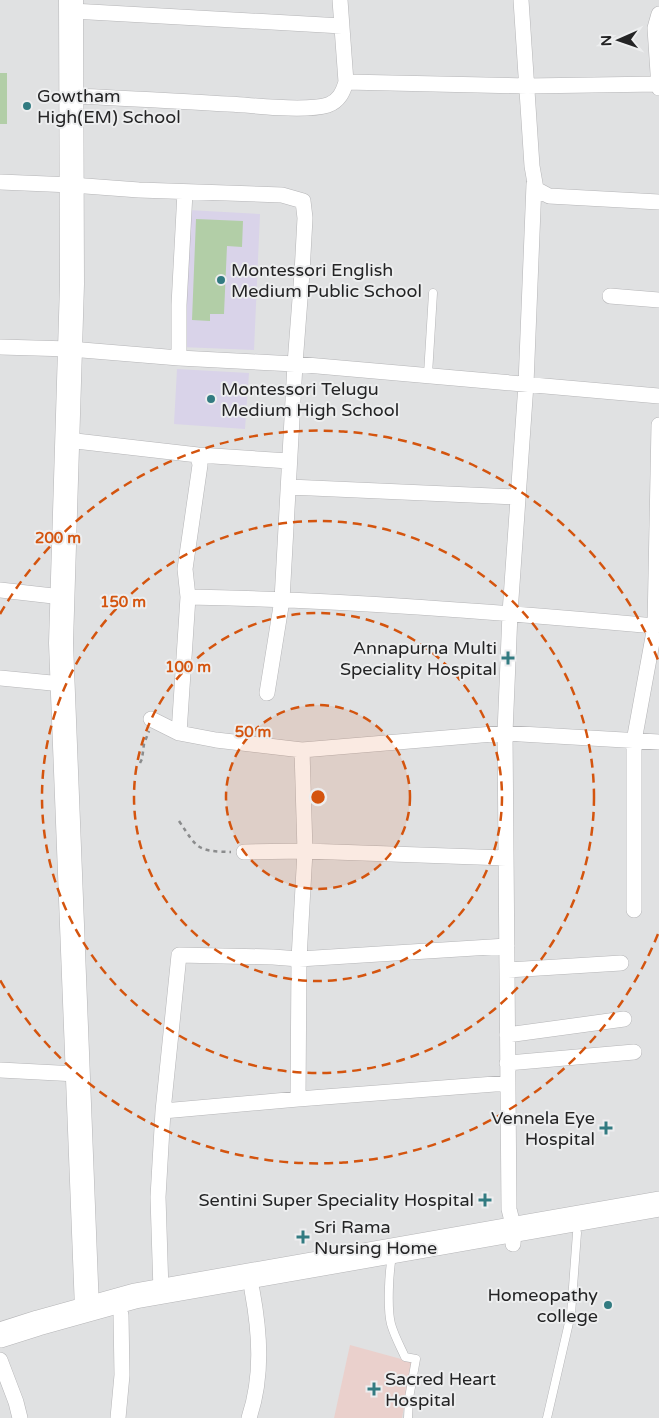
<svg xmlns="http://www.w3.org/2000/svg" width="659" height="1418" font-family="'Varela Round',sans-serif">
<style>
.education{fill:#d9d3e9}
.medical{fill:#ead0cc}
.green{fill:#b2cea7}
.lines{fill:none;stroke-linecap:round;stroke-linejoin:round}
.service-casing{stroke:#b5b5b7;stroke-width:9}
.minor-casing{stroke:#b5b5b7;stroke-width:16}
.primary-casing{stroke:#b5b5b7;stroke-width:25}
.trunk-casing{stroke:#b5b5b7;stroke-width:26}
.path{stroke:#8b8c8d;stroke-width:2.5;stroke-dasharray:4 4;stroke-linecap:butt}
.service{stroke:#fff;stroke-width:8}
.minor{stroke:#fff;stroke-width:15}
.primary{stroke:#fff;stroke-width:24}
.trunk{stroke:#fff;stroke-width:25}
.ring{fill:none;stroke:#d4540e;stroke-width:2.5;stroke-dasharray:9 6}
.poi-dot{fill:#327b81;stroke:#edeeef;stroke-width:2}
.labels{text-anchor:middle;stroke-width:4;stroke-linejoin:round;paint-order:stroke}
.poi-label{font-size:18px;fill:#242425;stroke:#edeeef;text-anchor:start}
.centre{fill:#d4540e;stroke:#edeeef;stroke-width:2.5}
.ring-label{font-size:15px;text-anchor:middle;font-weight:bold;fill:#d4540e;stroke:#edeeef;stroke-width:4;stroke-linejoin:round;paint-order:stroke}
</style>
<rect width="100%" height="100%" fill="#e0e1e2"/>
<path class="education" d="M188,210L260,214L254,350L181,347Z
M177,369L249,373L245,429L174,424Z"/>
<path class="medical" d="M350,1345L412,1362L402,1418H334Z"/>
<path class="green" d="M0,73H7V124H0Z
M196,219L243,221L242,247L227,246L224,314H210V321L192,320Z"/>
<g class="lines">
<g class="service-casing">
<path id="service" d="M428,374L433,293
M392,1256C389,1272 387,1308 391,1324C394,1335 400,1346 405,1357L416,1359L409,1398L408,1418
M547,1418L571,1314L577,1233"/>
</g>
<g class="minor-casing">
<path id="minor" d="M521,0L532,166L536,189L549,196L659,202
M72,11L342,26
M659,14L655,28L659,88
M346,82L527,86L659,84
M72,96C129,98 187,102 244,105C266,107 308,111 328,105C339,101 343,92 346,82L340,0
M0,182L72,185L139,190L282,195L303,201L305,218L302,273L295,364L282,600L267,693
M610,296L659,300
M0,347L70,349L179,358L295,364L659,396
M179,358V305L185,192
M67,440L198,455L289,461
M289,487L517,497
M0,590L62,597
M188,597C344,600 499,612 655,626
M0,678L62,684
M151,719L179,733L216,740L302,750L505,733L659,742
M179,733L188,597L185,569L200,465L198,455
M244,852L305,851L506,858
M634,910V741L655,626L659,425
M507,970L621,963
M507,1035L624,1019
M507,1063L634,1052
M0,1070L77,1074
M298,1099L299,959L305,851L302,750
M163,1111L298,1099L508,1083
M513,1244L514,1229L509,1209L505,733L510,613L526,384L534,184
M161,1291L158,1197L163,1111L179,955L273,957L299,959L507,946
M0,1360L16,1402L20,1418
M118,1418L122,1375L121,1315
M249,1418C263,1376 260,1333 252,1290"/>
</g>
<g class="primary-casing">
<path id="primary" d="M71,0L72,284L61,643L87,1309"/>
</g>
<g class="trunk-casing">
<path id="trunk" d="M0,1335L38,1323L135,1296L659,1204"/>
</g>
<path class="path" d="M140,763L142,759L144,744L149,731
M179,821C198,849 196,851 231,852"/>
<use href="#service" class="service"/>
<use href="#minor" class="minor"/>
<use href="#primary" class="primary"/>
<use href="#trunk" class="trunk"/>
</g>
<circle cx="318" cy="797" r="92" fill="#d4540e" fill-opacity=".12"/>
<g class="ring">
<circle cx="318" cy="797" r="92"/>
<circle cx="318" cy="797" r="184"/>
<circle cx="318" cy="797" r="276"/>
<path d="M658 934A367 367 0 0 1 0 980M0 614A367 367 0 0 1 658 660"/>
</g>
<g class="poi-dot">
<circle cx="27" cy="106" r="5"/>
<circle cx="221" cy="280" r="5"/>
<circle cx="211" cy="399" r="5"/>
<path d="M505.5 650.5h5v5h5v5h-5v5h-5v-5h-5v-5h5z"/>
<path d="M603.5 1120.5h5v5h5v5h-5v5h-5v-5h-5v-5h5z"/>
<path d="M482.5 1192.5h5v5h5v5h-5v5h-5v-5h-5v-5h5z"/>
<path d="M300.5 1229.5h5v5h5v5h-5v5h-5v-5h-5v-5h5z"/>
<circle cx="608" cy="1305" r="5"/>
<path d="M371.5 1381.5h5v5h5v5h-5v5h-5v-5h-5v-5h5z"/>
</g>
<g class="labels">
<g class="poi-label">
<text x="37" y="102">Gowtham<tspan x="37" dy="21">High(EM) School</tspan></text>
<text x="231" y="276">Montessori English<tspan x="231" dy="21">Medium Public School</tspan></text>
<text x="221" y="395">Montessori Telugu<tspan x="221" dy="21">Medium High School</tspan></text>
<text x="497" y="654" text-anchor="end">Annapurna Multi<tspan x="497" dy="21">Speciality Hospital</tspan></text>
<text x="595" y="1124" text-anchor="end">Vennela Eye<tspan x="595" dy="21">Hospital</tspan></text>
<text x="474" y="1206" text-anchor="end">Sentini Super Speciality Hospital</text>
<text x="314" y="1233">Sri Rama<tspan x="314" dy="21">Nursing Home</tspan></text>
<text x="598" y="1301" text-anchor="end">Homeopathy<tspan x="598" dy="21">college</tspan></text>
<text x="385" y="1385">Sacred Heart<tspan x="385" dy="21">Hospital</tspan></text>
</g>
</g>
<circle cx="318" cy="797" r="8" class="centre"/>
<g class="ring-label">
<text x="58" y="543">200 m</text>
<text x="123" y="607">150 m</text>
<text x="188" y="672">100 m</text>
<text x="253" y="737">50 m</text>
</g>
<g transform="translate(619 40) rotate(268)" stroke="#edeeef" stroke-width="4" paint-order="stroke">
<path d="M0-4L9 19L0 12L-9 19Z" fill="#242425"/>
<text y="-8" font-size="14" font-weight="bold" text-anchor="middle" fill="#242425">N</text>
</g>
</svg>
